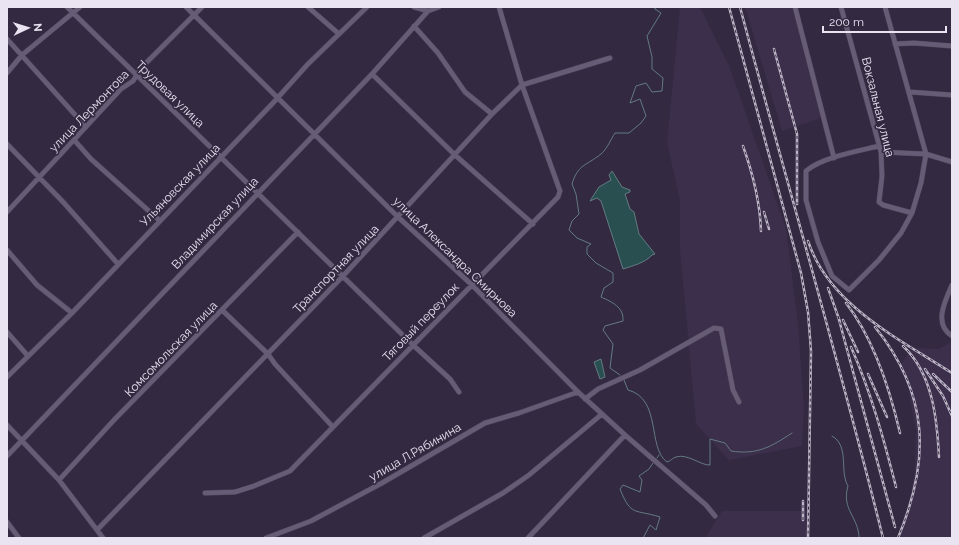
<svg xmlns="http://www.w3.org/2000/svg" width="959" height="545" font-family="Raleway,sans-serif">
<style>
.built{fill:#3c2f4c}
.water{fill:#294f51;stroke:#637b81}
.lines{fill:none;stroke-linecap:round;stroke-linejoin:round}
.stream{stroke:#637b81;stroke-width:1}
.minor-casing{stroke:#51485b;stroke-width:5.5}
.minor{stroke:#675c76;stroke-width:4.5}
.rail-casing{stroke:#bbb4c5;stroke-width:2.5}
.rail{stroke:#332940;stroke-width:1;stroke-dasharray:3;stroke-linecap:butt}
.labels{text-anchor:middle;stroke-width:3.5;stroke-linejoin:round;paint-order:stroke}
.street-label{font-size:12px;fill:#e9e3f2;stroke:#332940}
</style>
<rect width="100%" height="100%" fill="#332940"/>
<path class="built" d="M680,7H700L730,68L786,229L798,323L804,409L802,446L729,460L696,424L680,249V201L667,143Z
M745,7H792L821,118L782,131Z
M952,341V538H897L910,498L915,470L916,431L908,387L899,367L912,348L939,349Z
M722,511H807V538H705Z"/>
<path class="water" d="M612,171L622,187L630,190V192L625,194L630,209L634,212L639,234L655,254L652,255C645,263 632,266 623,269L601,201L597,198L590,201L599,187L611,180L609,175Z
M601,359L605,377L600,379L594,362Z"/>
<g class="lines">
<path class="stream" d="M620,375L610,368L613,344L603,330L605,326L623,321C624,307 612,302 601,297L604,288L613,282V273L596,263L587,254V247L591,244L577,238L569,230L572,221L579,214L576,194L572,184C578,164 586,166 601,154C607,149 611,139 615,133H629L641,123L646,116L640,99L630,103L636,86L646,83L652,92L662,91L663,78L652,69V57L647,36L661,13L655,9V7
M624,380L628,390C662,399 647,448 667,462C671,461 672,458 676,457C687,453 702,466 710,465V439L725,443L731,451C757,455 771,447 792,433
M832,436C850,446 839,471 848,486C841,510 859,517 859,538
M657,458L659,455
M643,538L650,525L656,530L660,517C635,509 631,517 620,489L623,485L640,492L642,480L639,476L649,469L653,463"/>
<g class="minor-casing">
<path id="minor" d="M67,7L413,345L450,379L459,392
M186,7L398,217L472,285L578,392L625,435L706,505L715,516
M308,7L339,34
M414,7L428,11
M795,7L834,158
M841,7L881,152L882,176L879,202L883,205L912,213
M414,26L438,53L465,92L492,114
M7,39L86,127
M895,44L914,43L952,46
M7,73L22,55L80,7
M372,74L455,155L533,224
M910,92L952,95
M75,141L91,159L160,221
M7,144L64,203L118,264
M879,146C858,151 823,157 806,171V200L818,242L832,276L849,290L879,260L901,233L912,213L921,183L926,154L885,7
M881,152L926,154L952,162
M7,212L121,89L133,81L142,67L202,7
M7,250L37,285L72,313
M952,285C945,301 933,324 952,336
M222,310L268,354L275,364L332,426
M7,332L28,356
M7,377L72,313L273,103L308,64L367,7
M585,399L598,389L640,370L714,328L721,329L733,390L739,402
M7,425L59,480L103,538
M7,456L372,74L428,11L439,7
M59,480L114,420L298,232
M205,493L235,492L254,486L290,471L558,197L560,191L522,85L499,7
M7,522L19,538
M97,530L343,276L492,114L522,85L610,58
M266,538L311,521L382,483L485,423L519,413L578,392
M424,538L503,493L529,475L602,414
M528,538L625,435"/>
</g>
<use href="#minor" class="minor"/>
<g class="rail-casing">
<path id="rail" d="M729,7L801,273L808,312L811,351L808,538
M740,7C787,184 839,360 883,538
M774,49L797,134V204
M743,146C753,174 760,201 761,231
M764,212L769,229
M808,241C829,305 899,339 952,373
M828,288L840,322
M846,303C874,339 890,390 900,433
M838,316L895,527
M843,320L858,352
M875,327C929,394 931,459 898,538
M903,346C933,374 937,419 939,457
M851,347C871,392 884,440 896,487
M925,369L943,396L952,416
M868,374L887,417
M933,374L952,392
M803,520V501"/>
</g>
<use href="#rail" class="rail"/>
</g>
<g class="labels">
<g class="street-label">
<text transform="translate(170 94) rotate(44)" y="4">Трудовая улица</text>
<text transform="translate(878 107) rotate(76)" y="4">Вокзальная улица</text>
<text transform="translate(89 111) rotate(-46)" y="4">улица Лермонтова</text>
<text transform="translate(180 185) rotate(-46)" y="4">Ульяновская улица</text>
<text transform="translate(215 223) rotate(-47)" y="4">Владимирская улица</text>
<text transform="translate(455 257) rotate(44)" y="4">улица Александра Смирнова</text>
<text transform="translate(336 269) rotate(-46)" y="4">Транспортная улица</text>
<text transform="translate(421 322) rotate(-46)" y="4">Тяговый переулок</text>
<text transform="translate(171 349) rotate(-46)" y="4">Комсомольская улица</text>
<text transform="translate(415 452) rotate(-30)" y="4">улица Л.Рябинина</text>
</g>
</g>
<rect width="959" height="545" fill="none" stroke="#e9e3f2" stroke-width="16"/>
<g transform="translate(28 28) rotate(86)" stroke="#332940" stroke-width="3" paint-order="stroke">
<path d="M0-3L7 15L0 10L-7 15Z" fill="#e9e3f2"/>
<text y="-6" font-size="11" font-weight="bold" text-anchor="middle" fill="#e9e3f2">N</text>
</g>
<path d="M823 26v6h123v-6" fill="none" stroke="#e9e3f2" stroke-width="2"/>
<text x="829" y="26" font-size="12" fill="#e9e3f2" stroke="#332940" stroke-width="3" paint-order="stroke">200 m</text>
</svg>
